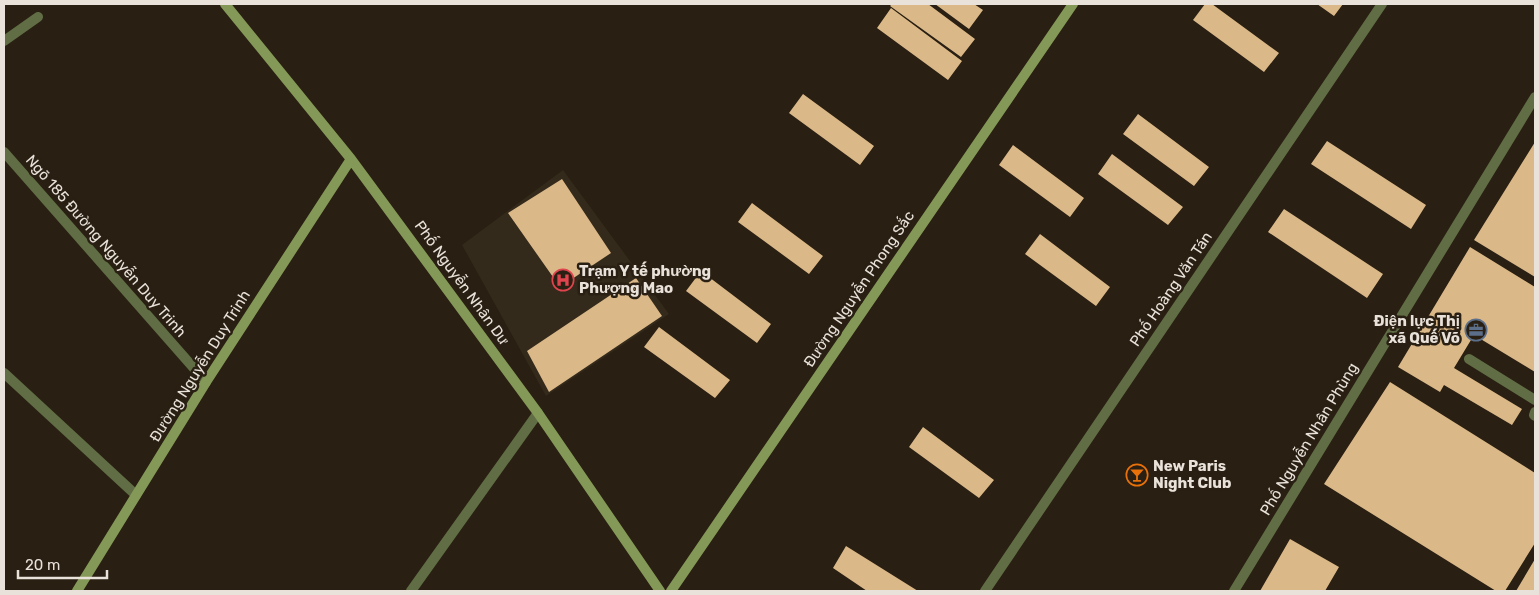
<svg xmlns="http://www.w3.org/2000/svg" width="1539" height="595" font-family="Rubik,sans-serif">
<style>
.medical{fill:#342a1b}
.building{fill:#dbb888}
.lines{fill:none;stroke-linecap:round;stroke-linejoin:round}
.lane{stroke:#606d45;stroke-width:10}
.street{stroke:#606d45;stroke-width:10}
.secondary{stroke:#849857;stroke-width:10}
.labels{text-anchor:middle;stroke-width:5;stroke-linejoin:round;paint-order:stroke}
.street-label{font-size:15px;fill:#e9e2da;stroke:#291f12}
.poi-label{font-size:15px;font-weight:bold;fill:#e9e2da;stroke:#291f12;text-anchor:start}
</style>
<rect width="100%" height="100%" fill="#291f12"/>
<path class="medical" d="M563,170L669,314L546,396L462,245Z"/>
<path class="building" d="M892,4H928L975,39L961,57L890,6Z
M935,4H974L983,10L969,29Z
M1205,4H1212L1279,53L1264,72L1193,20Z
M1317,4H1343L1334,16Z
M891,8L962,61L948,80L877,28Z
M803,94L874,146L860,165L789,113Z
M1138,114L1209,167L1194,186L1123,134Z
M1327,141L1426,205L1411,229L1311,164Z
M1535,142V277L1474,240Z
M1013,145L1084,198L1070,217L999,165Z
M1112,154L1183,207L1168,225L1098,174Z
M562,179L611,253L560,287L508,213Z
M752,203L823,256L809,274L738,222Z
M1284,209L1383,274L1367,298L1268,232Z
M1040,234L1110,287L1096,306L1025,254Z
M1470,247L1535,287V372L1474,335L1454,368L1522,409L1512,425L1444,385L1440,392L1398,367Z
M701,271L771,324L757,343L686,291Z
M636,278L662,316L549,392L527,351Z
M659,327L730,380L715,398L644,347Z
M1390,382L1535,473V543L1505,591H1496L1324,484Z
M923,427L994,480L979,498L909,447Z
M1290,539L1339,567L1325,591H1260Z
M846,546L918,591H867L833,568Z
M1535,559V591H1516Z"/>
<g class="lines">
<path class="lane" d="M1469,359L1535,400
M1535,412L1534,415L1535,416"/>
<path class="street" d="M4,41L38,17
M4,152L206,382
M4,373L136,495
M411,591L538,413
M985,591L1382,4
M1234,591L1535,97"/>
<path class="secondary" d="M225,4L351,159L538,413L660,591
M77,591L206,382L351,159
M671,591L1073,4"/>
</g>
<defs>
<g id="hospital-ring" transform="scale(1.125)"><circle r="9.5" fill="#291f12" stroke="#e0444e" stroke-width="1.5"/><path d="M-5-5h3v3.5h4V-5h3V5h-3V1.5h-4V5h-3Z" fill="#e0444e"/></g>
<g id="office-ring" transform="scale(1.125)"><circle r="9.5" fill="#291f12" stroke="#5c6f8a" stroke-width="1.5"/><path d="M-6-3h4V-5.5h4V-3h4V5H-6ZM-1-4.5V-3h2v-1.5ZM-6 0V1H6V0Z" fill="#5c6f8a"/></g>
<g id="bar-ring" transform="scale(1.125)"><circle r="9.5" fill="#291f12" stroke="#e8710a" stroke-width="1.5"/><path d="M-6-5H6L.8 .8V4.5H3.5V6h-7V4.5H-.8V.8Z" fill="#e8710a"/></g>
</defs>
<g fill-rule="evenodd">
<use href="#hospital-ring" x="563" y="280"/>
<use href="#office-ring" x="1476" y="330"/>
<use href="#bar-ring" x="1137" y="475"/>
</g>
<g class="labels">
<g class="street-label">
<text transform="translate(106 246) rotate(49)" y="5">Ngõ 185 Đường Nguyễn Duy Trinh</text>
<text transform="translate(462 283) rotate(54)" y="5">Phố Nguyễn Nhân Dư</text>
<text transform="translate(859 289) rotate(-56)" y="5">Đường Nguyễn Phong Sắc</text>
<text transform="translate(1171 289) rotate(-56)" y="5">Phố Hoàng Văn Tán</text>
<text transform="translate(200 366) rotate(-58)" y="5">Đường Nguyễn Duy Trinh</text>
<text transform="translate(1309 439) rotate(-59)" y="5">Phố Nguyễn Nhân Phùng</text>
</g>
<g class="poi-label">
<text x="579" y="276">Trạm Y tế phường<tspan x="579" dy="17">Phượng Mao</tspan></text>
<text x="1460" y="326" text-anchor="end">Điện lực Thị<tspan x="1460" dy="17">xã Quế Võ</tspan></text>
<text x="1153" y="471">New Paris<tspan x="1153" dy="17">Night Club</tspan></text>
</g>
</g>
<rect width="1539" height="595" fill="none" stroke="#e9e2da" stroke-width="10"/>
<path d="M18 570v8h89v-8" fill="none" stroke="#e9e2da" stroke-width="2.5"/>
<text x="25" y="570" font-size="15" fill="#e9e2da" stroke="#291f12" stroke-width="4" paint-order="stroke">20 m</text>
</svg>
